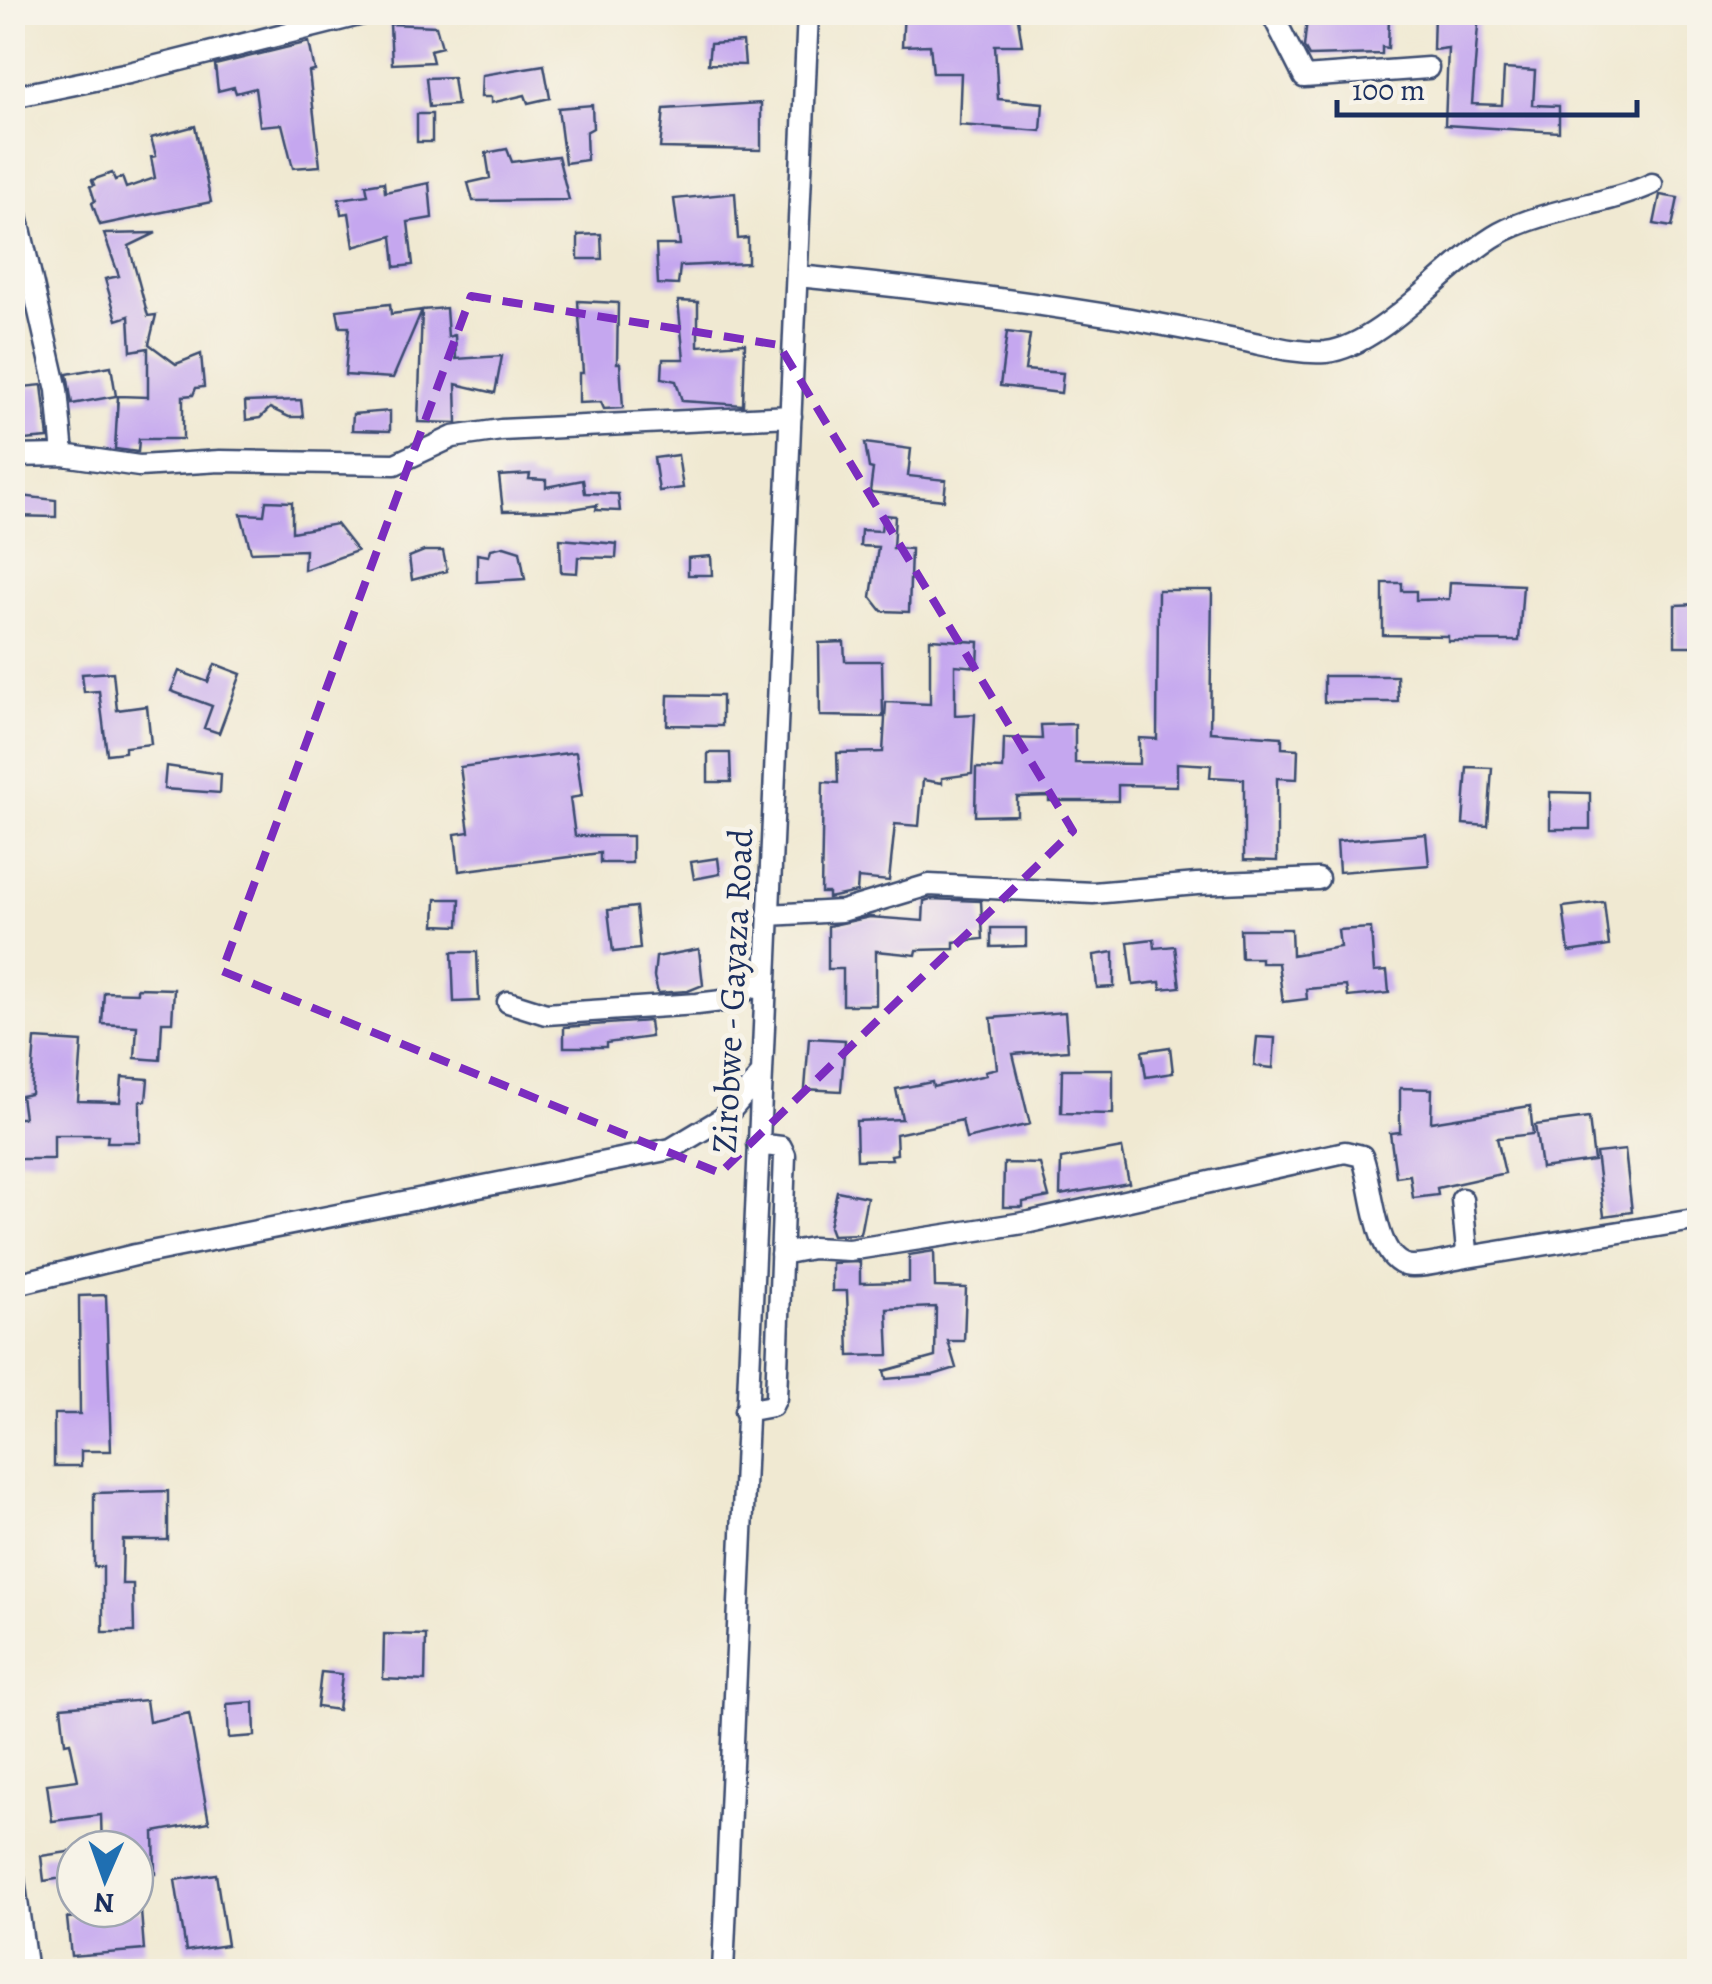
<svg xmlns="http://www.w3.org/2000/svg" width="1712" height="1984" font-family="Alegreya,serif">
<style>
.building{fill:#c5a7ef}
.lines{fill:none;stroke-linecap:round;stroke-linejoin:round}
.minor-casing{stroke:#3b4b6f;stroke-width:25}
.minor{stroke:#fff;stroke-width:20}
.marked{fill:none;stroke:#7b2cbf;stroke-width:8;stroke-dasharray:20 12;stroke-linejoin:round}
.labels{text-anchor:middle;stroke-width:10;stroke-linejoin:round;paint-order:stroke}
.street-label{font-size:35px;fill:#1b2f5e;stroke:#f7f3e8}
</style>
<rect width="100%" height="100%" fill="#f7f3e8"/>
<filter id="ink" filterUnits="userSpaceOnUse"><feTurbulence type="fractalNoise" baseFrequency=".01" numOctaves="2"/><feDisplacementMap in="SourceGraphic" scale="20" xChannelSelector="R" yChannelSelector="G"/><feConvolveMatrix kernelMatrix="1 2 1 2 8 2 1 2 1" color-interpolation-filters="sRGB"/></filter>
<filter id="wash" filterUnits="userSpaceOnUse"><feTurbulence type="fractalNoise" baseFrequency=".0048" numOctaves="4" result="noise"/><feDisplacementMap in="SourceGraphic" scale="40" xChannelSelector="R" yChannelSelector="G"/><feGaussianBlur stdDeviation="2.25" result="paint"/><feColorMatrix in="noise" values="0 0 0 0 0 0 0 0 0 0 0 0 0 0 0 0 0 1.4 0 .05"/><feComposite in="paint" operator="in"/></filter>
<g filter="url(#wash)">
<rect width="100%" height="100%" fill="#f0e9d2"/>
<g id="blocks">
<path class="building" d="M904,12H1017L1022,45H995L998,99L1043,103L1041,131L959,125L961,73H933L930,45L902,46Z
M1434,12H1479L1472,104L1502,105L1504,69L1535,71L1533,105L1559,106V132L1445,125L1448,48L1433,50Z
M1389,16L1388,48L1382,47V54L1309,56L1304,47L1307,19Z
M390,24L436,26L442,47L430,50L433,62L392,64Z
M309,42L315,71L309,72L320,166L293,168L282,124L260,126L255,88L236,93L234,87L218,91L215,65Z
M743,42L745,65L708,64L710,44Z
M544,65L550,98L528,103L525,95L491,103V97H481L482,75Z
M453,77L457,105L429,107L426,78Z
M761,103V150L660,148L664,109Z
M592,105L593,128L586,132L587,160L565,163L558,108Z
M417,114H432V142H417Z
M195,126L211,202L100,225L92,203L95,201L90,186L94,185L92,180L112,173L115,180L122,177L126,188L155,178L151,157L156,156L151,138Z
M507,149L512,162L558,156L569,200L473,201L468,183L490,178L486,153Z
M384,182L385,192L429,183L432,218L408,222L413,265L395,267L392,236L354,247L349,213L341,214L339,199L368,195L366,185Z
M735,193L738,239L748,238V263L680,266L678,285L658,284L656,245H680L674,199Z
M1660,195L1678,198L1672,227L1654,224Z
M156,233L129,246L148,316L156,315L149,344L176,364L201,354L204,387L196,388L193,395L183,396V439H139L138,452L115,449L118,396L148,397V348L131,351L129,316L117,320L105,279L119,276L104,234Z
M601,234L602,259H578V235Z
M578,301L618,303L617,363H620L623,408L604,409L601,402L579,403V373H583Z
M678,301L698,302V346L745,343L743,405L682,401L676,381L662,378L663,359H684Z
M390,304L391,314L422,310L393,378L345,375L349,327H340L337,310Z
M446,308L448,337L455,335L456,359L502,356L495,393L456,384L457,423L418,422L422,310Z
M1007,332L1030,335L1025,370L1063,373L1061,393L1000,386Z
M111,366L116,396L72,404L67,374Z
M42,385L48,438L24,440L23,430L16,431L12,388Z
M301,400L303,417H289L270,408L260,418L246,420L245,402Z
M390,411V431L352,430L353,414Z
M865,443L911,449L908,476L946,480L944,500L870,492L873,469L869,468Z
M678,455L683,488L659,491L654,458Z
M530,474L529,479L546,480V487L583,480L585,493L618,494L620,511L596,510L597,505L567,510L503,511L499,476Z
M12,495L56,500V517L12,516Z
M266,501L292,502V532L336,524L357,551L304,570L305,550L251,552L241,514L264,515Z
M883,515L895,516L893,548L911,549L909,612L882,611L871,597L878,547L860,546L861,530L881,531Z
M560,539L617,544L616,558L578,557L577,573L561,572Z
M504,546L520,551L525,579L477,582V554L489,556L491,549Z
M424,551H443L447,571L412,580L409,557Z
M711,556L712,575H688V558Z
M1450,582L1523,585L1519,641H1448V636L1383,635V583H1402V591H1416V600L1449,599Z
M1158,590H1212L1210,732L1282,737V748L1298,749L1297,779L1277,778V861L1244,860V779L1210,777L1211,765L1177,763V786L1118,785V801H1049V796L1017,797V815L975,816L976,768L1003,769L1004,738L1042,739L1041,725L1075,724V763L1139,764V738L1157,739Z
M1700,604V646H1675V605Z
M930,639L979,642L978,667L955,665V715L975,714L972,774L942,778V783L923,780L919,826L895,824L889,881L858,878L857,892L828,898V893H821L823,782L838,783L837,753L883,752L886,702L930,704Z
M844,642L845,661H882L883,717L820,716L819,643Z
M215,664L241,674L219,733L204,728L212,706L171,691L179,671L208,682Z
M113,672L117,710L147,706L151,744L125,747V752L107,754L99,691L84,692L82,674Z
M1324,676H1397L1398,702H1324Z
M668,695L722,696V726L667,725Z
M576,752L582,796L570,798L575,836H632V863H600V853L459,871L455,834L469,832L460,767Z
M708,753H730L731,782H708Z
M166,766L221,774L220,793L164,789Z
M1467,767L1492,768L1488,826L1463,824Z
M1550,792L1590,793V829H1550Z
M1426,834L1429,865L1339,872L1337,841Z
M718,858L720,874L694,879L691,862Z
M436,899H460L459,926L435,925Z
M931,899L981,901L983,939L954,942V949L917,950L916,955L876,951V1005H843V969H828V926L870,917L923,921L924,901Z
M1604,902L1609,946L1569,952L1563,907Z
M636,907L640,949L613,952L608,910Z
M991,928H1026V946L991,947Z
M1371,928L1374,972L1387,971L1389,993L1348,997L1346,986L1306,989L1307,999L1283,1002L1278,963H1261V958H1241L1240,929H1291L1292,955L1340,947L1338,930Z
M1154,939L1155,948L1175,946L1180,987L1161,989L1160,982L1133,985L1128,942Z
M699,949L703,985L688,991L658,993L654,977L656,957Z
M452,952H477L479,1001L454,1002Z
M1114,952V987L1097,988L1094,955Z
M137,988L174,989L172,1022H162L160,1060L135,1058L137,1026L102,1024L104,992L137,993Z
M1065,1012L1068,1050L1013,1054L1030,1124L966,1139L962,1120L896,1134L897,1154L891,1155L892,1159L857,1160L856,1121L902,1119L896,1089L932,1082L933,1087L986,1075L985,1071L997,1068L991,1018Z
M649,1021L651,1037L606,1043V1047H564V1027Z
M1257,1037L1275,1038L1273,1068L1254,1066Z
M809,1038L845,1040L841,1091L805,1089Z
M35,1039L82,1042L78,1101L120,1102L122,1077L148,1079L146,1101H140V1142H107L108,1135H54V1159H17V1118H24L21,1096L31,1094Z
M1170,1047L1173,1073L1146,1077L1142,1051Z
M1062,1069H1113V1114L1061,1113Z
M1400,1088L1432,1089L1431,1122L1530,1106L1533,1134L1497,1138L1505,1173L1437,1188L1438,1195L1413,1198L1410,1175L1396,1177L1390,1133L1400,1132Z
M1589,1118L1594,1161L1541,1168L1535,1125Z
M1122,1148L1129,1183L1060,1195L1061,1159Z
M1625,1150L1632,1212L1604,1216L1596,1153Z
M1004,1163L1040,1164L1049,1197L1023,1202V1207H1003Z
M837,1191L867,1197L860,1234L832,1235L829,1227Z
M934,1251L935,1287L966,1288L964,1341H948L956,1368L933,1375L886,1379L884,1371L935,1357L936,1307L887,1309L889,1355L849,1356L847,1291H832V1263L860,1262V1283L909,1282V1255Z
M106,1295L111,1451H81V1466H54V1414H80L79,1296Z
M168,1491V1540H123L122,1584H133L134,1632H103V1567H94V1493Z
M384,1634L426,1635L425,1681L383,1679Z
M321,1672L342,1674L338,1710L317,1707Z
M146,1700L149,1722L189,1713L209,1822L154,1832L155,1874H135V1849H102L101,1815L52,1821L47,1784L78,1780L70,1742L65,1743L61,1707Z
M254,1702L255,1736L229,1738L227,1704Z
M75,1851V1876L44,1881L41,1856Z
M216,1874L227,1945L186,1951L175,1880Z
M141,1911L144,1950L71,1956L67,1918Z"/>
</g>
</g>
<g filter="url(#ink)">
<use href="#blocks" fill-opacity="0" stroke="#3b4b6f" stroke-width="2.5"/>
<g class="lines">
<g class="minor-casing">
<path id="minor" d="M1271,12L1304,77L1428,68
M12,97L129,73L371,12
M14,202L57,390L63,455
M798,276C910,287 1020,300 1131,319C1171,326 1210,334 1250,342C1274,347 1301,354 1326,352C1383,346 1449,261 1500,233C1547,208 1604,206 1652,184
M12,456L63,455L139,466L220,461L395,464L453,437L501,430L791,416
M768,915L842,911L929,885L1093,893L1197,884L1318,879
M508,1002L546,1014L697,1004L730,1000L766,978
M781,1254L812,1248L849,1250L1030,1222L1345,1152L1362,1156C1374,1183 1373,1267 1413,1266C1429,1266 1446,1261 1461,1258L1467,1251L1462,1199
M1461,1258L1700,1219
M12,1285L135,1255L671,1149L726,1116L761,1075
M745,1411L772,1406L776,1398L785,1155L781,1147L758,1144
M12,1865L27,1972
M723,1972L808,12"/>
</g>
<use href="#minor" class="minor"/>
</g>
</g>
<path class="marked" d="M471,296L779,345L1073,831L720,1173L222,971Z"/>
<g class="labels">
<g class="street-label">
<text transform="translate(732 991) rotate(-87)" y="12">Zirobwe - Gayaza Road</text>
</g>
</g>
<rect width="1712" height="1984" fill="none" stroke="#f7f3e8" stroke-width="50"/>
<g transform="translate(105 1879) rotate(182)"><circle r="48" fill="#f7f3e8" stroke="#9fa5b1" stroke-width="2.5"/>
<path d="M0-8L18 38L0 25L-18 38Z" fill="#1f6fb2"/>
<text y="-15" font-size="28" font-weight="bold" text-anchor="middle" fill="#1b2f5e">N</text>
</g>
<path d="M1337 100v15h300v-15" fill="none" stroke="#1b2f5e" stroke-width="5"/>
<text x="1352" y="100" font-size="30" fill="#1b2f5e" stroke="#f7f3e8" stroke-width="8" paint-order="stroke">100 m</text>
</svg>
